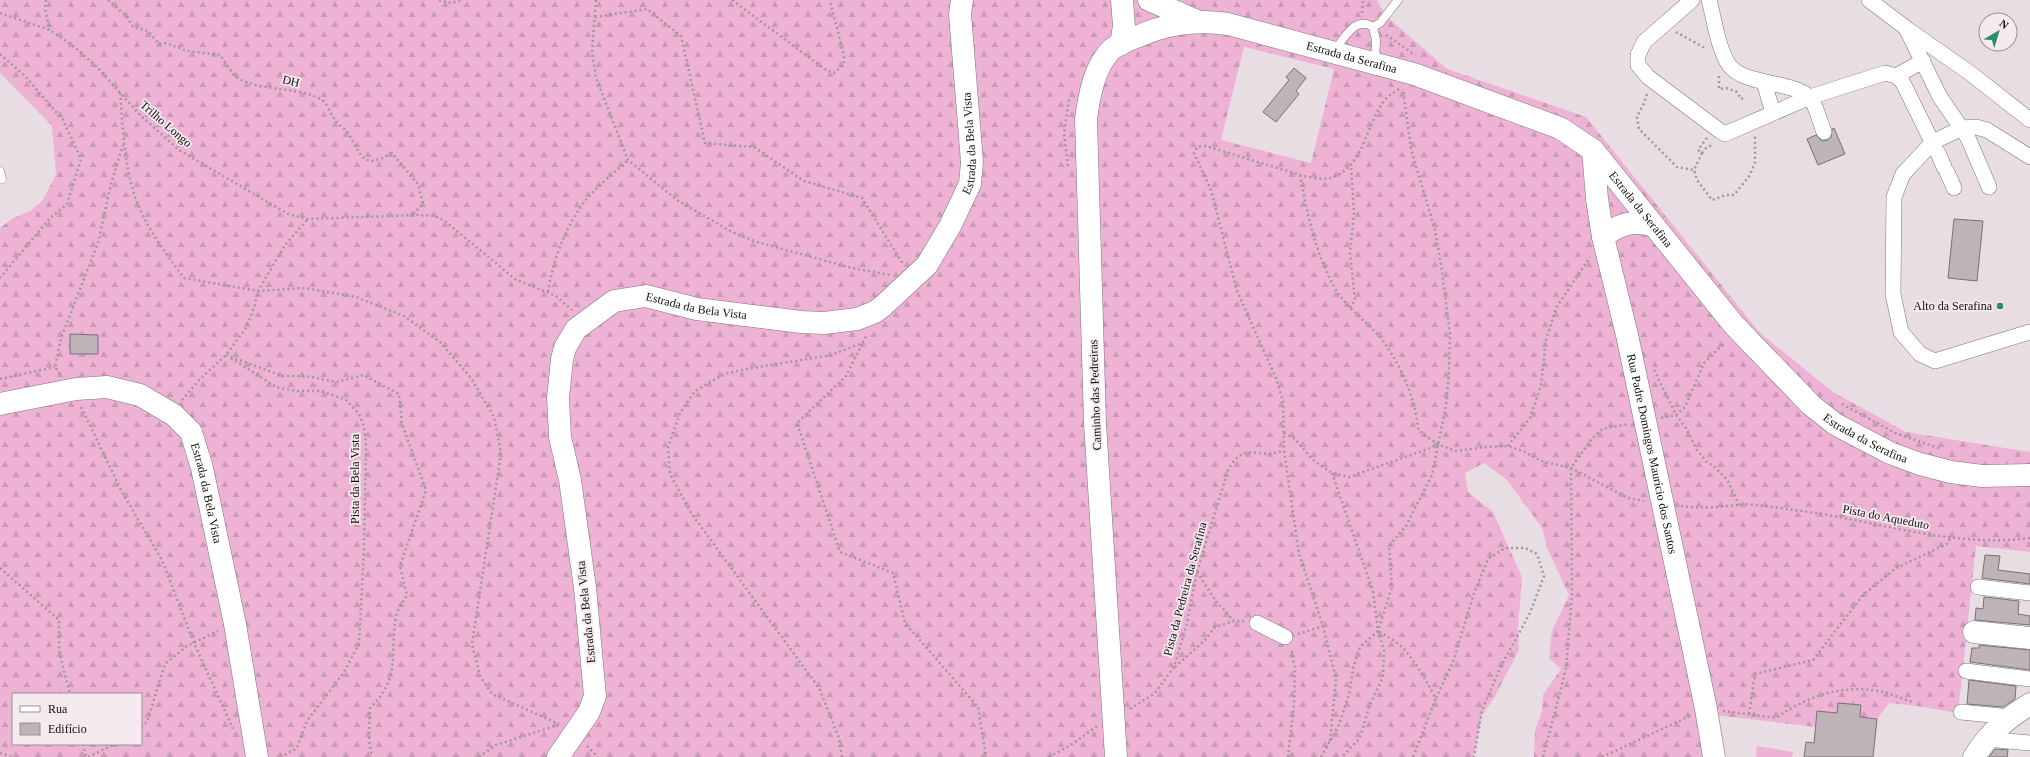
<svg xmlns="http://www.w3.org/2000/svg" width="2030" height="757" font-family="Georgia,serif">
<style>
.forest{fill:url(#forest-firs);fill-rule:evenodd}
.pitch{fill:#eeb3d4}
.building{fill:#bdb3b8;stroke:#797075}
.lines{fill:none;stroke-linecap:round;stroke-linejoin:round}
.lane-casing{stroke:#7d7378;stroke-width:9}
.street-casing{stroke:#7d7378;stroke-width:16}
.secondary-casing{stroke:#7d7378;stroke-width:23}
.path{stroke:#9f979b;stroke-width:2.5;stroke-dasharray:2 3;stroke-linecap:butt}
.lane{stroke:#fff;stroke-width:8}
.street{stroke:#fff;stroke-width:15}
.secondary{stroke:#fff;stroke-width:22}
.poi-dot{fill:#298e69;stroke:#f5eaf0;stroke-width:1.5}
.labels{text-anchor:middle;stroke-width:3.5;stroke-linejoin:round;paint-order:stroke}
.street-label{font-size:12px;fill:#110e0f;stroke:#f5eaf0}
.poi-label{font-size:12px;fill:#110e0f;stroke:#f5eaf0;text-anchor:end}
</style>
<defs>
<pattern id="forest-firs" width="22" height="20" patternUnits="userSpaceOnUse"><rect width="22" height="20" fill="#eeb3d4"/><path d="M5 1l3.5 6h-7zM16 11l3.5 6h-7z" fill="#cb99b5"/></pattern>
</defs>
<rect width="100%" height="100%" fill="#e8dde3"/>
<path class="forest" d="M0,0H1377L1386,16L1447,69L1586,117L1760,333L1833,392L1906,432L2030,452V552L1976,546L1958,713L1917,706L1889,703L1877,719L1860,717L1861,705L1838,703L1837,713L1817,711L1815,727L1716,715L1707,757H1534L1535,731L1542,711L1543,695L1561,669L1549,658L1552,631L1569,595L1548,550L1542,528L1507,480L1484,463L1465,473L1468,492L1493,512L1522,577L1518,628L1519,650L1494,698L1481,717L1474,757H0V228L13,218L30,211L42,201L56,175L52,126L0,73ZM1244,47L1334,69L1311,163L1221,140ZM13,694H141V744H13Z"/>
<path class="pitch" d="M1757,746L1793,752L1792,757H1756Z"/>
<path class="building" d="M1294,68L1306,78L1296,91L1299,94L1276,122L1263,112L1289,80L1286,77Z
M1834,128L1845,154L1818,165L1807,139L1816,135L1822,141L1828,140L1831,137L1832,129Z
M1954,219L1983,221L1977,281L1948,278Z
M70,334L98,335V354H70Z
M1985,555L2000,556L1998,570L2030,574V584L1982,578Z
M1984,597L2019,601L2018,614L2030,616V625L1975,620L1976,608L1983,609Z
M1979,645L2030,650V670L1970,662L1972,648H1979Z
M1969,680L2016,686L2015,699L2003,707L1967,704Z
M1838,703L1861,705L1860,717L1877,719L1873,757H1804L1806,742L1814,743L1817,711L1837,713Z
M1995,749L2008,750L2007,757H1989Z"/>
<g class="lines">
<g class="lane-casing">
<path id="lane" d="M1373,27L1380,23L1398,0
M1334,51C1344,39 1355,15 1373,27L1376,40L1375,62
M0,171L2,179"/>
</g>
<g class="street-casing">
<path id="street" d="M1692,0L1644,42L1638,55V65L1648,77L1720,131L1725,134L1810,97L1885,73L1896,76L1902,81L1935,148
M1709,0C1714,18 1718,49 1729,65C1744,86 1796,81 1810,98C1816,104 1820,123 1824,132
M1869,0L1906,28L1940,97L1968,138L1989,187
M1907,29L1970,73L2030,120
M1896,76L1923,61
M1764,82L1773,113
M1938,153L1944,167
M2030,157L1987,130L1976,127L1962,128L1933,142L1903,174L1894,197L1893,294L1901,332L1920,354L1935,361L2030,332
M1947,172L1954,188
M1978,587L2030,593
M1257,623L1285,637
M1966,671L2030,679
M1961,712L2011,717
M1986,739L2030,743"/>
</g>
<g class="secondary-casing">
<g id="secondary">
<path d="M1149,0L1197,21"/>
<path d="M1121,44L1124,26L1122,0"/>
<path id="s1" d="M1593,150L1597,199L1603,237L1627,335L1706,709L1714,757"/>
<path d="M1603,237C1619,224 1632,220 1652,225"/>
<path id="s2" d="M0,404L76,389L107,387L140,395L174,415L191,432L202,468L235,624L257,757"/>
<path d="M1974,632L2030,638"/>
<path id="s3" d="M558,757L589,712L595,696L585,588L570,480L560,437L558,398L562,359L565,348L576,329L614,301L646,296L697,309L801,322L824,323L857,319L875,312L883,306L927,265L950,226L970,184L972,162L960,14L962,0"/>
<path id="s4" d="M1116,757L1095,423L1086,119C1089,97 1094,66 1112,49C1118,44 1127,41 1134,38C1165,24 1194,19 1228,24L1414,74L1560,128L1593,150L1734,325L1811,405L1835,424L1890,453L1920,464L1951,472L1982,476L2030,475"/>
<path d="M1974,757C1989,733 2006,719 2030,704"/>
</g>
</g>
<path class="path" d="M46,0L45,9L50,30
M108,0L127,17L133,27L148,31L159,44L166,43L187,51L220,55C223,59 234,76 236,77C262,93 296,85 322,100C327,103 330,113 334,118C338,126 345,128 348,133C363,157 361,170 392,153L418,184L423,204L413,214
M439,0L451,3L461,0
M596,0L592,51L596,78L628,160L677,200L732,232L757,242L852,268L890,275
M732,0L826,70L834,73L844,64V56L830,0
M0,13L50,30L73,46L97,67L139,114L179,150L288,214L308,219L416,215L435,216L446,222L515,279L556,296L572,310
M1362,13L1363,0
M595,17L647,9L681,36L705,143L754,147L804,181L862,198L903,264
M1676,32L1705,48
M1386,35L1415,55
M0,54L25,76L63,120L81,159L67,204L50,218L0,278
M1719,76V89L1726,88L1737,92L1741,99L1746,97
M120,93C123,127 124,164 135,197C146,227 165,253 184,278L258,291L305,288L356,297L404,316L440,342L471,378L494,417L501,453L472,644L480,676L492,694L559,724
M1647,94L1644,103L1637,117L1639,129L1677,167L1694,170
M1707,138L1698,150L1702,153L1694,170L1697,180L1712,200L1726,195H1734L1750,175L1755,162V136
M1702,153L1706,148L1714,144
M1068,166L1064,134L1069,99
M1300,175C1307,213 1316,256 1336,290C1347,308 1366,321 1380,337C1395,356 1410,386 1415,410C1417,417 1417,424 1419,431L1439,445L1456,451L1486,447L1508,446L1525,452L1541,461L1571,468L1628,498L1644,501
M548,292C553,259 565,229 584,202C596,187 614,173 628,160
M1350,308L1355,300L1350,253L1354,213L1351,165
M862,344L846,376L797,423L840,552L893,573L905,623L978,707L986,757
M226,355L282,376H306L337,382L363,375L399,394L402,424L426,490L400,566L407,595C404,601 397,609 396,617C389,654 402,677 370,708L369,740L372,757
M231,358L276,387L296,391H321L346,400L359,414L364,427L366,445L364,548L359,644L344,672L307,721L297,748L281,757
M1654,370L1676,415L1686,428L1697,450L1706,461L1716,468L1728,481L1739,505
M60,374L55,367L61,338L98,243L111,184L123,145
M0,379L55,367
M182,400L199,380L226,355L246,328L254,308L258,291L285,245L307,220
M1842,404L1895,433L1941,449
M81,407L122,492L162,560L194,643L233,729
M1661,418L1676,415L1685,407L1704,363L1725,342
M1284,433L1295,439L1313,460L1332,473L1349,477L1439,445
M1508,446L1530,418L1541,386L1546,340L1556,308L1590,257
M1332,473L1373,591L1378,631L1384,650L1383,677L1369,707L1360,738L1342,757
M1681,506C1700,509 1719,507 1738,505C1755,503 1784,509 1802,511C1877,521 1953,548 2030,538
M0,568L59,620V651L70,694
M1197,572L1216,601L1234,621
M1379,632C1411,647 1418,669 1436,698L1413,757
M1298,634L1323,626
M1175,667L1204,641L1215,627L1234,621H1244
M1436,698L1453,662L1474,593L1488,559L1505,548H1525L1537,554L1544,576L1530,613L1500,668L1482,710L1474,757
M1130,709L1155,693L1174,667L1187,623L1197,572L1228,470C1246,438 1259,462 1284,450
M1723,711L1776,718C1806,697 1841,684 1878,691C1890,693 1902,699 1913,702
M1749,714L1755,674L1813,660L1863,595L1896,568L1947,544L1951,537
M141,727L147,722L165,664L187,646L218,631
M1330,741L1336,679L1323,626L1299,554L1284,450L1283,401L1276,378L1237,291L1211,190L1194,153L1197,147L1206,146L1300,175C1309,177 1320,180 1330,178C1367,168 1366,115 1390,95C1393,93 1397,91 1400,88
M83,744L86,757
M587,746L598,757
M0,753L12,757
M88,757L115,744
M479,757L496,745L558,725
M842,757L839,738L819,688L691,513L670,474L668,447L680,413L695,391L724,374L747,369L831,355L862,343L867,335
M1049,757L1074,743L1097,726
M1288,757L1294,704L1295,670L1291,648
M1321,757L1339,725L1350,691L1353,668L1360,647L1378,631L1392,587L1389,546L1406,526L1432,475L1446,405L1449,373L1450,334L1441,264L1435,230L1411,149L1403,89
M1543,757L1566,669L1572,595L1571,468L1591,440L1602,429L1629,424
M1602,757L1690,716"/>
<use href="#lane" class="lane"/>
<use href="#street" class="street"/>
<use href="#secondary" class="secondary"/>
</g>
<circle class="poi-dot" cx="2000" cy="306" r="4"/>
<g class="labels">
<g class="street-label">
<text dy="4" stroke="none"><textPath href="#s4" startOffset="964">Estrada da Serafina</textPath></text>
<text transform="translate(291 81) rotate(13)" y="4">DH</text>
<text transform="translate(166 124) rotate(41)" y="4">Trilho Longo</text>
<text dy="4" stroke="none"><textPath href="#s3" startOffset="960">Estrada da Bela Vista</textPath></text>
<text dy="4" stroke="none"><textPath href="#s4" startOffset="1300">Estrada da Serafina</textPath></text>
<text dy="4" stroke="none"><textPath href="#s3" startOffset="576">Estrada da Bela Vista</textPath></text>
<text transform="translate(1095 395) rotate(-92)" y="4">Caminho das Pedreiras</text>
<text dy="4" stroke="none"><textPath href="#s4" startOffset="1624">Estrada da Serafina</textPath></text>
<text dy="4" stroke="none"><textPath href="#s1" startOffset="310">Rua Padre Domingos Maurício dos Santos</textPath></text>
<text transform="translate(355 479) rotate(-90)" y="4">Pista da Bela Vista</text>
<text dy="4" stroke="none"><textPath href="#s2" startOffset="269">Estrada da Bela Vista</textPath></text>
<text transform="translate(1886 517) rotate(11)" y="4">Pista do Aqueduto</text>
<text transform="translate(1185 589) rotate(-75)" y="4">Pista da Pedreira da Serafina</text>
<text transform="translate(586 612) rotate(-96)" y="4">Estrada da Bela Vista</text>
</g>
<g class="poi-label">
<text x="1992" y="310">Alto da Serafina</text>
</g>
</g>
<rect x="12" y="693" width="130" height="52" fill="#f5eaf0" stroke="#9a9296"/>
<rect x="20" y="706" width="20" height="6" fill="#ffffff" stroke="#9a9296"/>
<text x="48" y="713" font-size="12" fill="#110e0f">Rua</text>
<rect x="20" y="723" width="20" height="12" fill="#bdb3b8" stroke="#9a9296"/>
<text x="48" y="733" font-size="12" fill="#110e0f">Edifício</text>
<g transform="translate(1998 32) rotate(38)"><circle r="19" fill="#f5eaf0" stroke="#9a9296"/>
<path d="M0-3L7 15L0 10L-7 15Z" fill="#298e69"/>
<text y="-6" font-size="11" font-weight="bold" text-anchor="middle" fill="#110e0f">N</text>
</g>
</svg>
